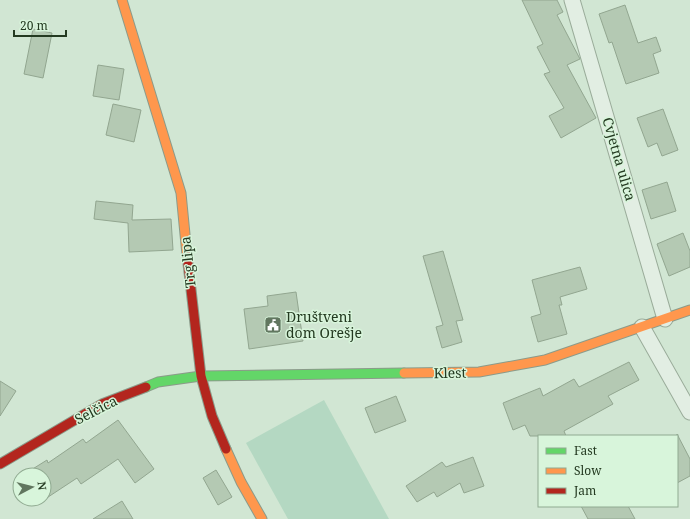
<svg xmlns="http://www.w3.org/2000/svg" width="690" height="519" font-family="'Noto Serif',serif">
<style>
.green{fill:#b4d8c2}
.building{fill:#b4c9b3;stroke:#92a690}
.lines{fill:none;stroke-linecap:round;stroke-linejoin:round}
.street-casing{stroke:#9aac9a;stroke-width:17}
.fast-casing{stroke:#8b9b8a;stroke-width:11}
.slow-casing{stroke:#8b9b8a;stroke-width:11}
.jam-casing{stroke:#8b9b8a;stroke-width:11}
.street{stroke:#e2eee3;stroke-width:15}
.fast{stroke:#63d668;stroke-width:9}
.slow{stroke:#ff974d;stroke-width:9}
.jam{stroke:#b3261e;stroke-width:9}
.labels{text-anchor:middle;stroke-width:3;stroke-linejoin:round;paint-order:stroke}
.street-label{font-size:14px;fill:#243a21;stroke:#d8f5db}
.poi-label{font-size:14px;fill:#243a21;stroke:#d8f5db;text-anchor:start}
</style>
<rect width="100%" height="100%" fill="#d1e6d3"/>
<path class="green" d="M324,400L389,519H288L246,443Z"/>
<path class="building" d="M522,0H557L563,12L557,15L580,59L567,65L596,118L561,138L549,116L564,108L544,74L550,72L537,47L543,44Z
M625,5L638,43L656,37L661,51L653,54L659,73L626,84L612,42L609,43L599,14Z
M33,29L52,33L43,78L24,74Z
M98,65L124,69L119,100L93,96Z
M113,104L141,110L134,142L106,135Z
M663,109L678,150L662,156L657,143L648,147L637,118Z
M667,182L676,211L651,219L642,190Z
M96,201L133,205L132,220L171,219L173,250L129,252L128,223L94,219Z
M683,233L690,251V267L669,276L657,244Z
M443,251L463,320L456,321L462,342L442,348L436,327L443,325L423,256Z
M580,267L587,289L560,297L562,305H559L567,334L538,342L531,317L541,314L532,280Z
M296,292L303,341L249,349L244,309L268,306L267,296Z
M629,362L639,380L608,396L613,404L564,431L566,436H530L525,425L513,430L503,403L540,388L543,396L574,379L579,387Z
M0,381L16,391L0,416Z
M396,396L406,421L375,433L365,408Z
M118,420L154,469L135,483L118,459L81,484L77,478L39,503L37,499H44V475H23L47,460L48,463L83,439L86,443Z
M677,434L690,459V476L677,483Z
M473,457L484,486L464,493L460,483L437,497L434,492L417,502L406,486L442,462L446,467Z
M216,470L232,497L218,505L203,478Z
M122,501L133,519H93Z
M581,506H628L635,519H588Z"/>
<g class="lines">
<g class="street-casing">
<path id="street" d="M572,0L665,319
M642,327L690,412"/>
</g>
<g class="fast-casing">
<path id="fast" d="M146,387L158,382L201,376L404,373"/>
</g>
<g class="slow-casing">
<path id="slow" d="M122,0L181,193L187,255
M404,373L479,372L545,360L690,310
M226,449L241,482L262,519"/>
</g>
<g class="jam-casing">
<path id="jam" d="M187,255L201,376L212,416L226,449
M0,464L102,404L146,387"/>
</g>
<use href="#street" class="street"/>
<use href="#fast" class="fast"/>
<use href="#slow" class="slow"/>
<use href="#jam" class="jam"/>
</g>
<defs>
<g id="civic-square" transform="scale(0.9)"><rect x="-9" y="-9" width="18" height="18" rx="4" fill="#61765f" stroke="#d8f5db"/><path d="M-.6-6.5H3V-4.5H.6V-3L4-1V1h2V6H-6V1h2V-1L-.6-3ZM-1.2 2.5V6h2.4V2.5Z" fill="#fff"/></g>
</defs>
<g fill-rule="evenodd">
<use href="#civic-square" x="273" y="325"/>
</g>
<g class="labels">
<g class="street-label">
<text transform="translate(619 159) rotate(74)" y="5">Cvjetna ulica</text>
<text transform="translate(188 262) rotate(-96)" y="5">Trg lipa</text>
<text transform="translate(450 373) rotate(-1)" y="5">Klest</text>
<text transform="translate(96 410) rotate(-27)" y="5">Selčica</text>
</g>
<g class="poi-label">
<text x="286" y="322">Društveni<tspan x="286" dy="16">dom Orešje</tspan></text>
</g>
</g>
<rect x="538" y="435" width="140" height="72" fill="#d8f5db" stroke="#90aa91"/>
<rect x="546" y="448" width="20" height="6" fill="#63d668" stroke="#90aa91"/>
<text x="574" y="455" font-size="12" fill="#243a21">Fast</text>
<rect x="546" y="468" width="20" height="6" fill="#ff974d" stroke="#90aa91"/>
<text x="574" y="475" font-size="12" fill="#243a21">Slow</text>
<rect x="546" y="488" width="20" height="6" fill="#b3261e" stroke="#90aa91"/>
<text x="574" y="495" font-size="12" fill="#243a21">Jam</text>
<g transform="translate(32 487) rotate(83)"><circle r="19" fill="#d8f5db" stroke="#90aa91"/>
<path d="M0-3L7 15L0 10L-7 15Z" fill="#61765f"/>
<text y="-6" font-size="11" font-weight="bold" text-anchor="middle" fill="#243a21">N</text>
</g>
<path d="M14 30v6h52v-6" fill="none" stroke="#243a21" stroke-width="2"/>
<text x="20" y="30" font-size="12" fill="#243a21" stroke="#d8f5db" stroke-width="3" paint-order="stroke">20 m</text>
</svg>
